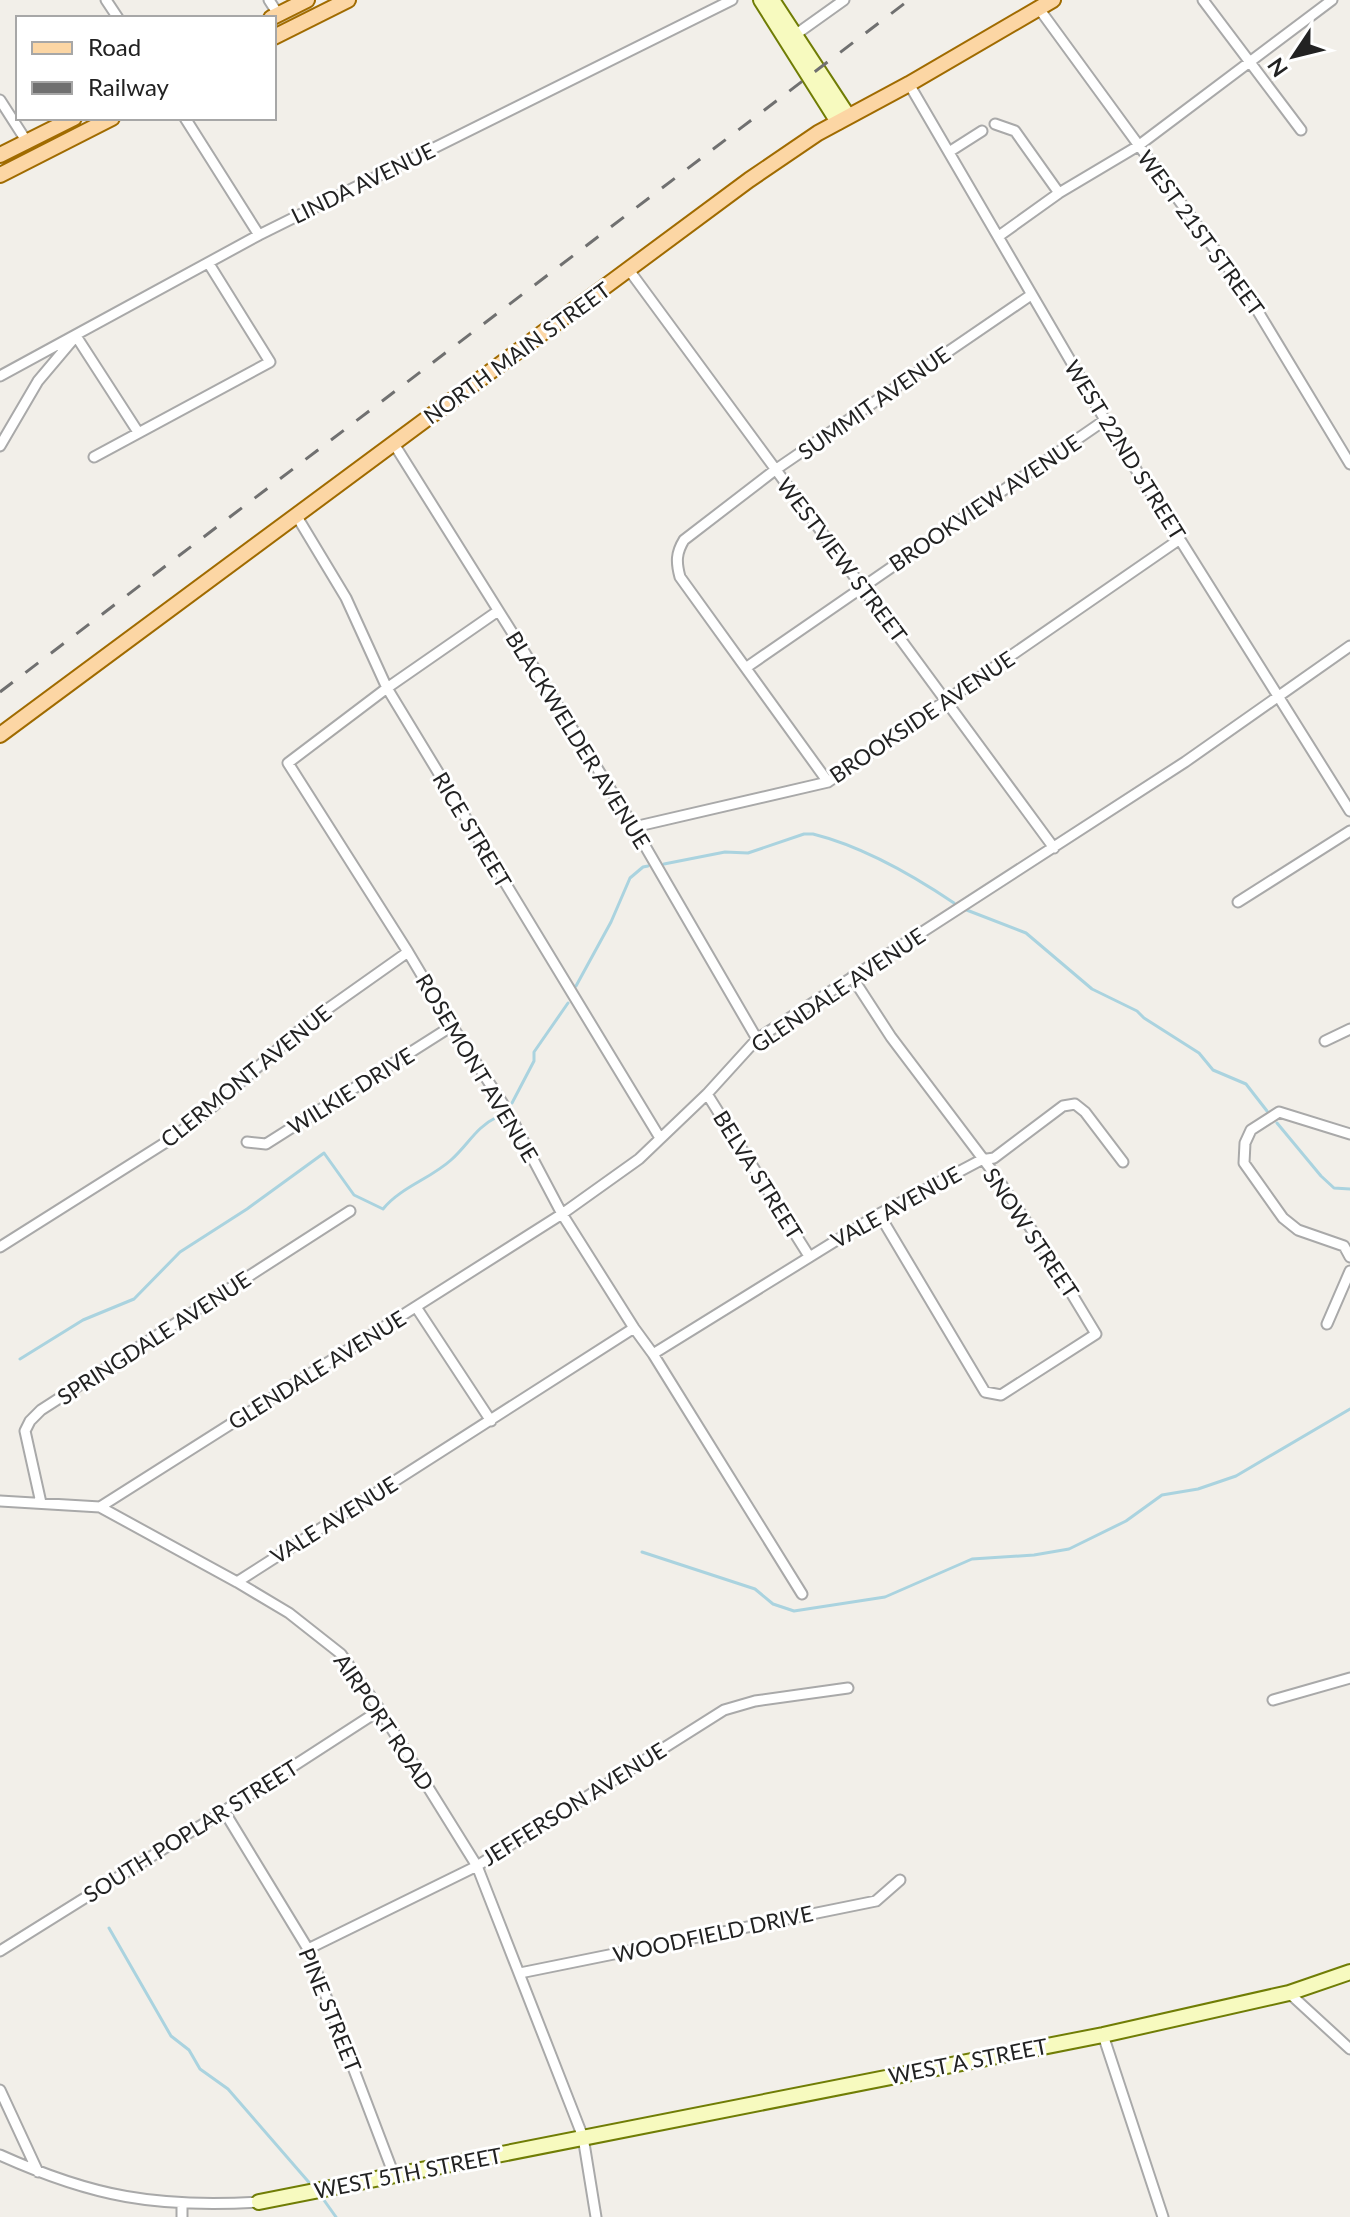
<svg xmlns="http://www.w3.org/2000/svg" width="1350" height="2217" font-family="Lato,sans-serif">
<style>
.lines{fill:none;stroke-linecap:round;stroke-linejoin:round}
.stream{stroke:#aad3df;stroke-width:3}
.street-casing{stroke:#a9a9a9;stroke-width:13}
.secondary-casing{stroke:#707d05;stroke-width:18}
.primary-casing{stroke:#a06b00;stroke-width:18}
.street{stroke:#fff;stroke-width:9}
.secondary{stroke:#f7fabf;stroke-width:14}
.primary{stroke:#fcd6a4;stroke-width:14}
.rail{stroke:#707070;stroke-width:3;stroke-dasharray:16 16;stroke-linecap:butt}
.labels{text-anchor:middle;stroke-width:6;stroke-linejoin:round;paint-order:stroke}
.street-label{font-size:22px;fill:#222;stroke:#fff}
</style>
<rect width="100%" height="100%" fill="#f2efe9"/>
<g class="lines">
<path class="stream" d="M664,864L725,852L748,853L804,834H813C861,846 914,876 954,903
M964,909L1026,933L1092,989L1137,1011L1144,1018L1199,1053L1213,1070L1246,1084L1267,1111
M576,986L611,922L630,878L643,867L648,866
M512,1103L534,1061V1052L568,1003
M1277,1123L1321,1176L1334,1188L1350,1189
M20,1359L83,1320L134,1299L180,1252L247,1209L324,1153L354,1195L383,1209C401,1187 430,1179 451,1160C468,1145 476,1127 497,1117
M642,1552L755,1589L773,1604L794,1611L885,1597L972,1559L1034,1555L1069,1549L1126,1521L1162,1495L1198,1489L1236,1476L1350,1409
M109,1928L171,2036L189,2050L200,2069L228,2089L313,2187
M321,2196L336,2217"/>
<g class="street-casing">
<path id="street" d="M106,0L118,18
M269,0L278,14
M1203,0L1301,130
M1040,10L1248,295L1350,464
M795,35L844,0
M909,84L1105,420L1350,811
M0,100L27,142
M185,118L259,235
M995,124L1015,131L1059,193
M949,152L982,131
M999,236L1059,193L1138,146L1332,0
M629,270L1054,848
M0,376L259,235L732,0
M394,444L634,827L757,1039
M0,446L38,381L76,336L138,432
M94,457L270,362L209,264
M296,515L346,598L387,688L660,1138
M498,611L387,688L288,763L408,952L452,1026L507,1110L562,1214L634,1328L653,1354L802,1594
M747,667L1105,420
M828,782L680,577C676,562 676,553 684,540L775,470L1031,295
M634,827L828,782L1180,539
M1238,902L1350,831
M852,977L891,1037L996,1176L1047,1253L1096,1334L1001,1395L985,1392L879,1214
M1325,1041L1350,1029
M707,1094L809,1256
M1350,1134L1279,1112L1251,1130L1245,1143L1244,1163L1283,1218L1298,1230L1344,1246L1350,1257
M247,1142L266,1144L452,1026
M0,1247L171,1139L210,1109L309,1022L408,952
M416,1307L491,1421
M1327,1324L1350,1271
M653,1354L879,1214L981,1160L994,1158L1063,1106L1075,1104L1085,1112L1123,1162
M0,1501L100,1507L237,1582L289,1613L341,1654L380,1710L477,1866L583,2137L596,2217
M41,1503L25,1431L30,1421L41,1410L350,1211
M100,1507L562,1214L639,1159L707,1094L757,1039L1185,762L1350,646
M237,1582L634,1328
M1273,1700L1350,1678
M224,1811L308,1949L394,2175
M308,1949L477,1866L724,1710L755,1701L848,1688
M0,1951L224,1811L380,1710
M520,1973L876,1901L900,1880
M1289,1993L1350,2049
M1103,2035L1163,2217
M0,2090L38,2172
M0,2155C93,2197 157,2208 259,2202
M182,2217V2204"/>
</g>
<g class="secondary-casing">
<path id="secondary" d="M761,0L838,122
M772,0L848,116
M259,2202L1103,2035L1289,1993L1350,1972"/>
</g>
<g class="primary-casing">
<path id="primary" d="M271,18L307,0
M274,37L348,0
M0,155L74,118
M0,175L112,118
M0,735L749,180L818,133L909,84L1053,0"/>
</g>
<use href="#street" class="street"/>
<use href="#secondary" class="secondary"/>
<use href="#primary" class="primary"/>
<path class="rail" d="M0,692L909,0"/>
</g>
<g class="labels">
<g class="street-label">
<text transform="translate(363 183) rotate(-26)" y="8">LINDA AVENUE</text>
<text transform="translate(1201 233) rotate(54)" y="8">WEST 21ST STREET</text>
<text transform="translate(517 353) rotate(-36)" y="8">NORTH MAIN STREET</text>
<text transform="translate(874 403) rotate(-35)" y="8">SUMMIT AVENUE</text>
<text transform="translate(1125 450) rotate(58)" y="8">WEST 22ND STREET</text>
<text transform="translate(985 503) rotate(-34)" y="8">BROOKVIEW AVENUE</text>
<text transform="translate(842 560) rotate(53)" y="8">WESTVIEW STREET</text>
<text transform="translate(922 717) rotate(-34)" y="8">BROOKSIDE AVENUE</text>
<text transform="translate(578 740) rotate(58)" y="8">BLACKWELDER AVENUE</text>
<text transform="translate(472 830) rotate(59)" y="8">RICE STREET</text>
<text transform="translate(838 990) rotate(-34)" y="8">GLENDALE AVENUE</text>
<text transform="translate(477 1068) rotate(59)" y="8">ROSEMONT AVENUE</text>
<text transform="translate(246 1076) rotate(-39)" y="8">CLERMONT AVENUE</text>
<text transform="translate(351 1091) rotate(-32)" y="8">WILKIE DRIVE</text>
<text transform="translate(758 1175) rotate(58)" y="8">BELVA STREET</text>
<text transform="translate(896 1207) rotate(-29)" y="8">VALE AVENUE</text>
<text transform="translate(1031 1233) rotate(56)" y="8">SNOW STREET</text>
<text transform="translate(154 1338) rotate(-33)" y="8">SPRINGDALE AVENUE</text>
<text transform="translate(317 1370) rotate(-32)" y="8">GLENDALE AVENUE</text>
<text transform="translate(334 1520) rotate(-32)" y="8">VALE AVENUE</text>
<text transform="translate(384 1722) rotate(56)" y="8">AIRPORT ROAD</text>
<text transform="translate(574 1804) rotate(-32)" y="8">JEFFERSON AVENUE</text>
<text transform="translate(191 1831) rotate(-32)" y="8">SOUTH POPLAR STREET</text>
<text transform="translate(713 1934) rotate(-12)" y="8">WOODFIELD DRIVE</text>
<text transform="translate(330 2010) rotate(68)" y="8">PINE STREET</text>
<text transform="translate(968 2061) rotate(-11)" y="8">WEST A STREET</text>
<text transform="translate(408 2173) rotate(-11)" y="8">WEST 5TH STREET</text>
</g>
</g>
<rect x="16" y="16" width="260" height="104" fill="#ffffff" stroke="#a7a7a7" stroke-width="2"/>
<rect x="32" y="42" width="40" height="12" fill="#fcd6a4" stroke="#a7a7a7" stroke-width="2"/>
<text x="88" y="56" font-size="24" fill="#222222">Road</text>
<rect x="32" y="82" width="40" height="12" fill="#707070" stroke="#a7a7a7" stroke-width="2"/>
<text x="88" y="96" font-size="24" fill="#222222">Railway</text>
<g transform="translate(1294 56) rotate(235)" stroke="#ffffff" stroke-width="6" paint-order="stroke">
<path d="M0-6L14 30L0 20L-14 30Z" fill="#222222"/>
<text y="-12" font-size="22" font-weight="bold" text-anchor="middle" fill="#222222">N</text>
</g>
</svg>
